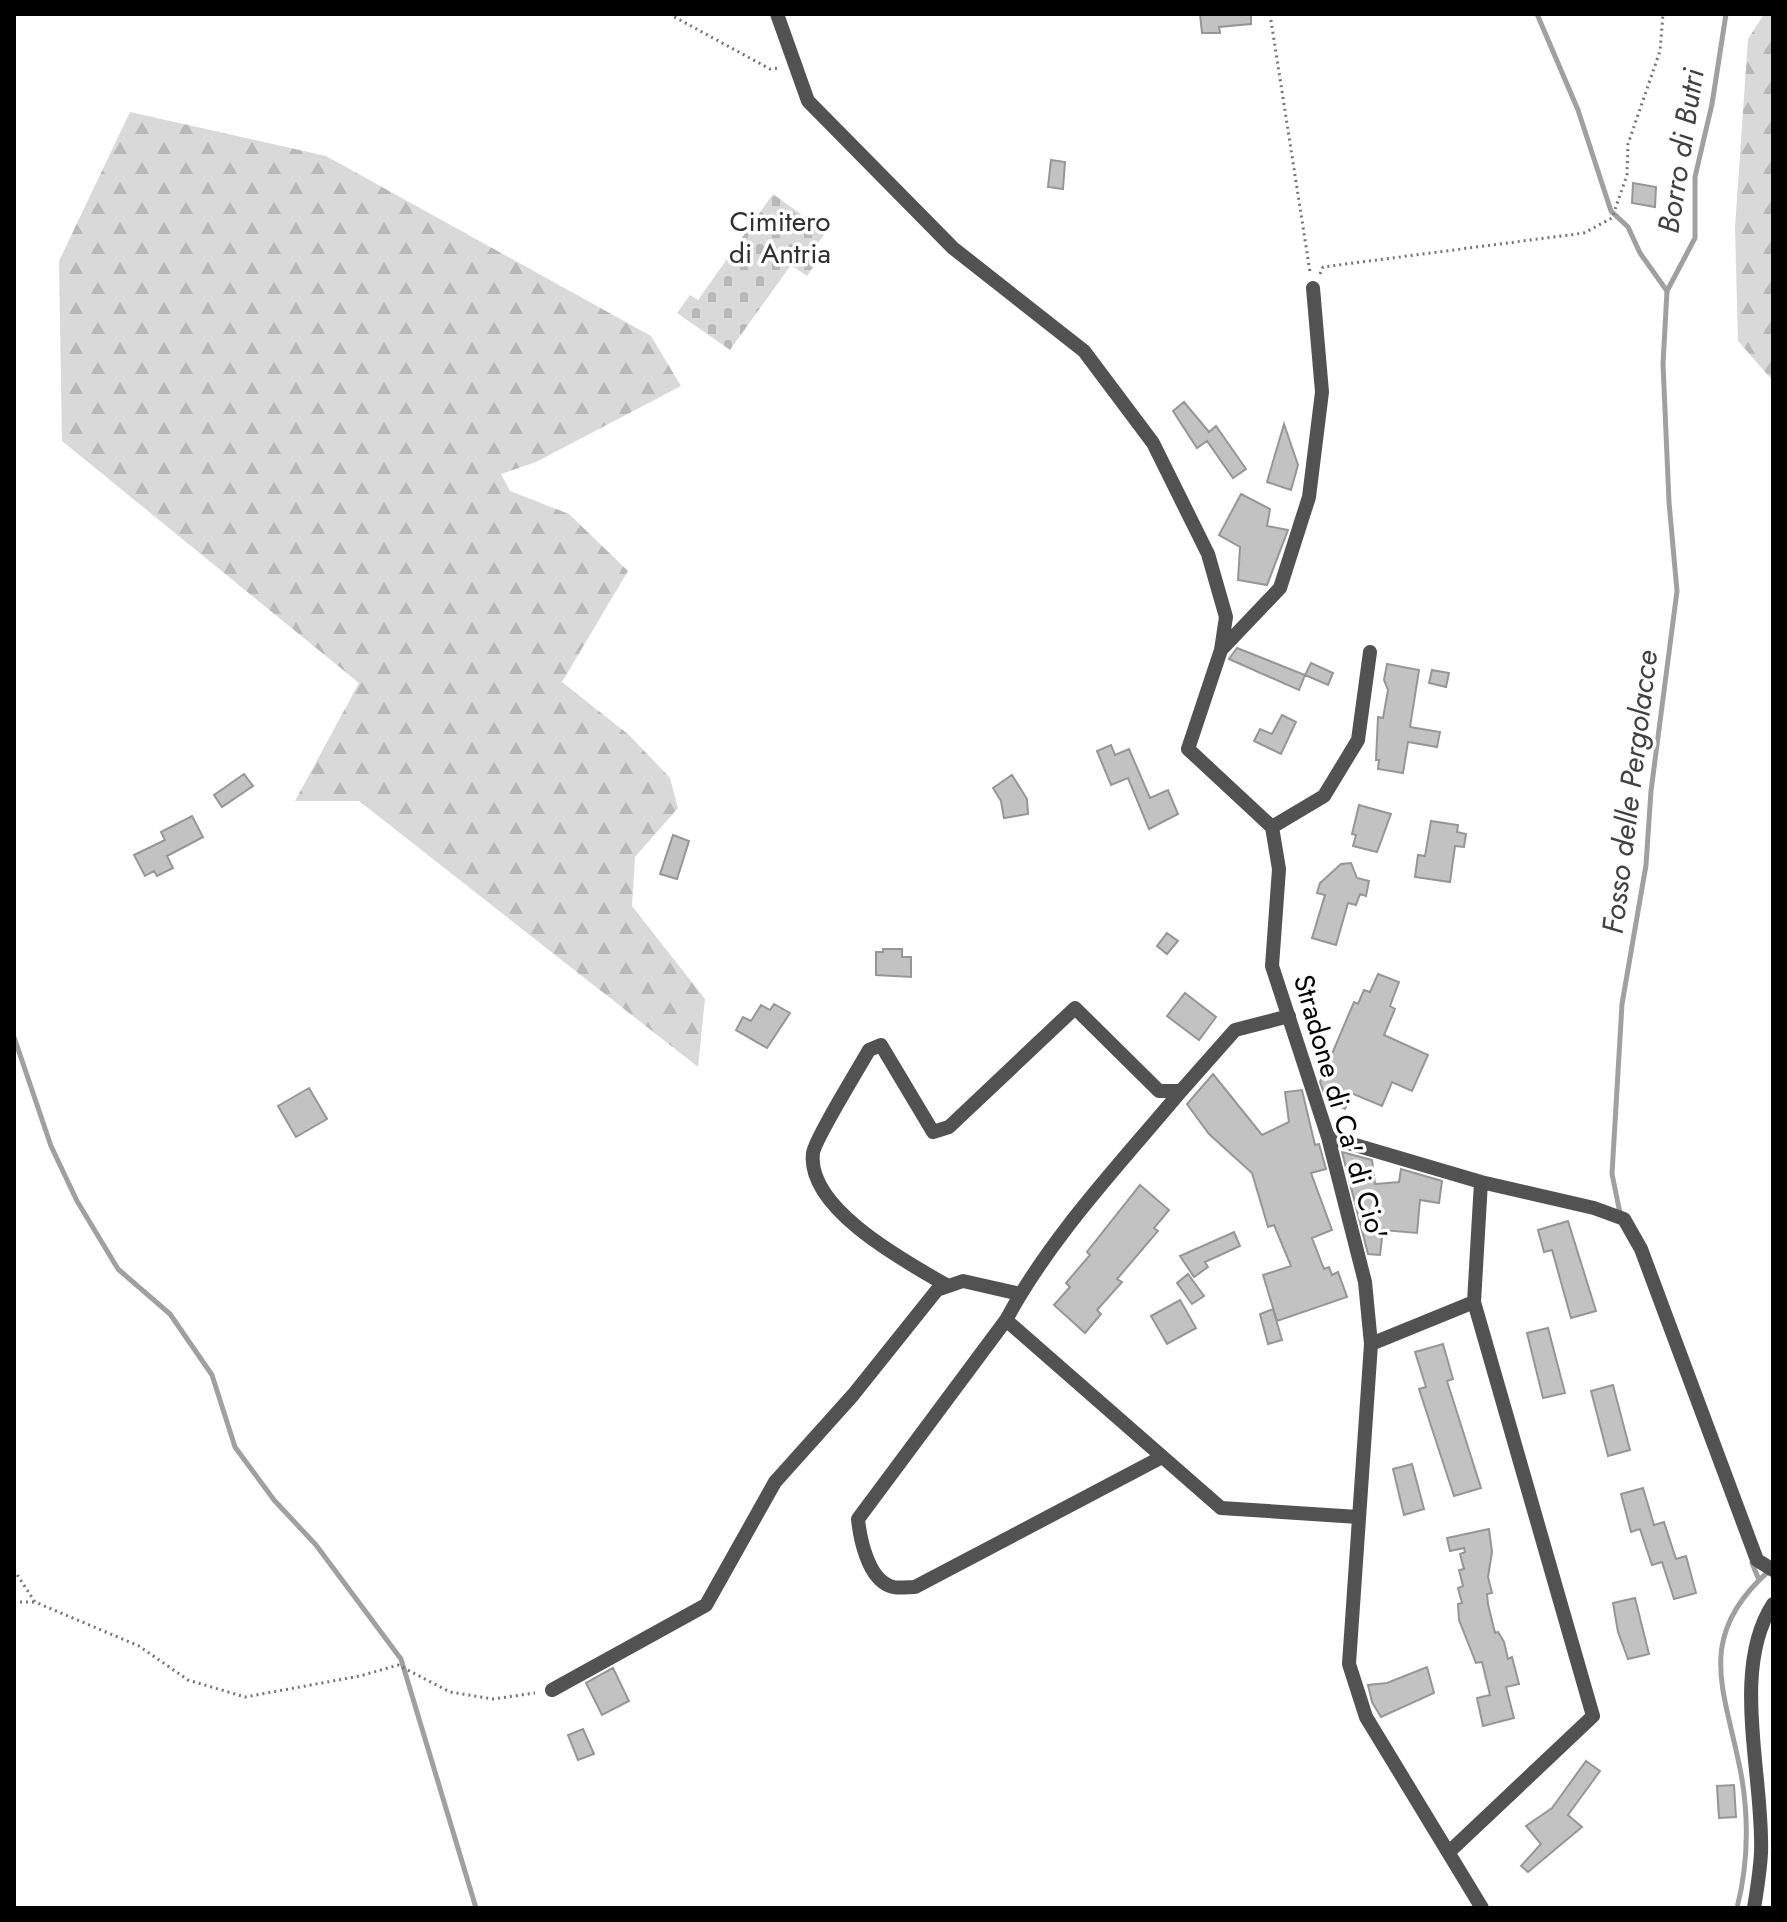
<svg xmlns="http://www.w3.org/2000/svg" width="1787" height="1922" font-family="Jost,sans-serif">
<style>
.forest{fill:url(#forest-firs)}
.cemetery{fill:url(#cemetery-stones)}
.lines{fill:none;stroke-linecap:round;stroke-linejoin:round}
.stream{stroke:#a0a0a0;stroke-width:5}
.building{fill:#c2c2c2;stroke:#969696;stroke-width:2}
.path{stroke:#747474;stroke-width:3;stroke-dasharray:2 4;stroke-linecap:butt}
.minor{stroke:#525252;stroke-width:14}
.labels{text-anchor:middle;stroke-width:7;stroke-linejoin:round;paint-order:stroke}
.park-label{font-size:28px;fill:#303030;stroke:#fff}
.street-label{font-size:28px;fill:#000;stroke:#fff}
.water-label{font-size:30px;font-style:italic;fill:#414141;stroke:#fff}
</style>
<defs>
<pattern id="forest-firs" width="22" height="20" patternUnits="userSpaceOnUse" patternTransform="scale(2)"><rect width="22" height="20" fill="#d9d9d9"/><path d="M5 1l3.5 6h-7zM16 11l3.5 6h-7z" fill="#b8b8b8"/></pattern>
<pattern id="cemetery-stones" width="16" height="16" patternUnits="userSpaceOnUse" patternTransform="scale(2)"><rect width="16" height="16" fill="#d9d9d9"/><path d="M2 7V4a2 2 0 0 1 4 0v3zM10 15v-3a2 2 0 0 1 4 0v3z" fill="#b8b8b8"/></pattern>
</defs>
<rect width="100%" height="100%" fill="#fff"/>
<path class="forest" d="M1764,14H1773V381L1738,341L1735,227L1748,39Z
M130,112L326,156L651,336L681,386L536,462L501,474L510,491L569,514L628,571L562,682L629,735L670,778L678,808L635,857L632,906L705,999L698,1067L359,801H295L359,683L62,441L59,261Z"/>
<path class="cemetery" d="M773,194L826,232L808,257L816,263L807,276L791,265L730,350L677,313L690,295L698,300Z"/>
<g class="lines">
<path class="stream" d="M1537,14L1578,110L1611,211L1628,227L1640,253L1667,291L1663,364L1669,502L1677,591L1651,791L1646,865L1622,1004L1612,1174L1620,1213
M1667,291L1695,238V177L1712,104L1726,14
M14,1037L51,1146L77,1201L118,1269L170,1314L212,1375L235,1447L274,1500L316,1545L401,1659L476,1908
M1752,1563L1759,1580
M1737,1908C1748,1865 1749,1823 1742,1779C1727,1693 1691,1639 1770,1570"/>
</g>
<path class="building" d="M1200,14H1251V24L1219,27L1220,33H1202Z
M1051,160L1065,162L1063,189L1048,187Z
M1633,183L1656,187L1655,207L1632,203Z
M1184,402L1209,432L1216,426L1246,469L1233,478L1207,441L1197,448L1173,411Z
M1284,424L1298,465L1291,490L1267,482Z
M1241,494L1270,509L1267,526L1288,530L1267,585L1238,580L1240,547L1219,535Z
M1237,648L1305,675L1299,690L1229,659Z
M1311,663L1333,673L1328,685L1305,675Z
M1387,664L1419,670L1410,727L1440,732L1437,747L1408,742L1403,773L1378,769L1379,760H1376L1378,717L1383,718L1388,690L1384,680Z
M1432,670L1449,673L1446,687L1429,683Z
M1282,715L1296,722L1281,754L1254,741L1260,729L1272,734Z
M1111,745L1115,755L1129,749L1150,798L1168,790L1178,814L1149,829L1128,778L1111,785L1097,751Z
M244,774L253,786L222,807L214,795Z
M1012,775L1027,799L1028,814L1004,818L1001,801L993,788Z
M1359,805L1391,814L1377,852L1353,846L1356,835L1352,834Z
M192,816L203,837L167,856L173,868L157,876L154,871L145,876L134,855L165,840L161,832Z
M1431,821L1458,825L1457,832L1466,834L1464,847L1455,846L1450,882L1415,877L1418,855L1425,856Z
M673,835L689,841L677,879L660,874Z
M1351,863L1357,878L1369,881L1366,896L1360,894L1356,905L1348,903L1336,945L1312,938L1325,895L1317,893L1320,883L1341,864Z
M1167,933L1178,941L1167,954L1157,946Z
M883,949H902V957H911V977L876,975V952H883Z
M1378,974L1399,982L1390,1006L1395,1009L1384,1035L1428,1055L1412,1091L1392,1082L1382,1106L1351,1093L1345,1109L1327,1101L1320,1082L1354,1002L1358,1004L1364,990L1370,992Z
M1185,993L1216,1017L1199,1040L1167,1016Z
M774,1004L790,1013L767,1048L736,1030L743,1017L751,1021L761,1005L770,1010Z
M1213,1074L1262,1135L1289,1122L1285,1092L1302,1090L1315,1145L1319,1144L1326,1169L1311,1173L1332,1230L1312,1238L1324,1269L1329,1267L1332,1275L1338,1272L1347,1297L1277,1321L1263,1275L1291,1266L1274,1225L1268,1227L1252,1173L1209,1134L1187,1104Z
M309,1088L327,1119L296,1137L278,1106Z
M1342,1152L1372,1160L1375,1184L1399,1182L1401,1169L1442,1181L1439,1203L1420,1200L1417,1233L1383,1230L1380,1255L1368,1254Z
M1140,1185L1169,1210L1154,1228L1158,1231L1117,1279L1122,1282L1097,1310L1101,1314L1085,1333L1054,1305L1070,1287L1066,1283L1090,1255L1087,1252Z
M1568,1221L1596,1311L1571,1318L1552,1250L1544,1252L1538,1230Z
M1234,1232L1240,1246L1205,1262L1208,1267L1194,1277L1180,1256Z
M1188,1274L1204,1296L1192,1304L1177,1283Z
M1180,1300L1196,1328L1167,1344L1151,1316Z
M1273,1309L1282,1340L1268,1344L1260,1314Z
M1548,1328L1565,1393L1543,1398L1527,1333Z
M1443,1344L1453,1379L1447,1381L1481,1488L1454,1496L1419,1389L1426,1387L1415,1352Z
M1613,1385L1630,1450L1608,1456L1591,1391Z
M1412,1464L1424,1509L1404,1515L1393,1469Z
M1643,1488L1654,1525L1664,1522L1676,1559L1686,1556L1696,1593L1674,1599L1662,1562L1652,1565L1640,1529L1631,1532L1621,1494Z
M1489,1529L1492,1552L1488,1577L1492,1593L1487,1594L1488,1604L1495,1633L1498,1632L1504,1642L1508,1659L1512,1657L1519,1684L1506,1687L1514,1718L1483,1726L1477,1698L1490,1695L1482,1662L1476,1663L1459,1620L1458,1604L1462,1603L1458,1588L1463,1586L1459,1570L1464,1569L1460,1554L1465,1552L1464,1548L1450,1551L1447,1538Z
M1635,1598L1649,1654L1628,1659L1618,1632L1613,1603Z
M1427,1667L1434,1693L1381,1717L1372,1702L1368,1685L1387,1683Z
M613,1668L629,1701L602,1715L586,1683Z
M583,1729L594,1754L578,1760L568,1735Z
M1586,1761L1600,1771L1568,1815L1582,1827L1528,1872L1521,1866L1541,1844L1526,1826L1552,1808Z
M1734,1785L1736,1817L1719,1818L1717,1786Z"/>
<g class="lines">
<path class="path" d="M669,14L770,69L779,68
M1270,14L1310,272
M1320,274L1323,267L1584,233L1612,218L1627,175L1628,144L1660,51L1663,14
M14,1570L35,1602L139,1646L188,1680L245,1697L360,1676L398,1665L450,1692L493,1699L535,1693
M14,1602H34"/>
<path class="minor" d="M777,14L808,101L953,248L1084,351L1153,443L1208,554L1226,617L1221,650L1188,749L1272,827L1279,869L1272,966L1328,1137L1365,1282L1371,1344L1349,1664L1366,1717L1482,1908
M1221,650L1280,588L1309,497L1322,392L1313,288
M1272,827L1324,796L1358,740L1370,652
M1328,1137L1481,1182L1594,1208L1624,1219L1641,1249L1757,1560L1773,1570
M948,1286C908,1263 806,1209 813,1153C815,1139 859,1068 869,1050L881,1045L933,1132L949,1127L1075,1008L1159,1091H1181L1235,1030L1289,1016
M1006,1320L1221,1508L1358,1517
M1371,1344L1474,1302
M1162,1457L915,1587C908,1587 896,1589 890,1586C868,1578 860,1539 858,1519L1006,1320C1051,1236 1120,1164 1181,1091
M552,1690L706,1605L775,1482L853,1395L937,1290L963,1281L1020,1294
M1449,1852L1593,1716L1474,1302L1481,1182
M1754,1908C1757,1890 1760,1871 1761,1853C1764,1777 1730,1670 1773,1604"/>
</g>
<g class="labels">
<g class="park-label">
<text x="780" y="231">Cimitero<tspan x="780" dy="32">di Antria</tspan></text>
</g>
<g class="street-label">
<text transform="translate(1341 1107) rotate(74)" y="10">Stradone di Ca' di Cio'</text>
</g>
<g class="water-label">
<text transform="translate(1681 151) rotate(-81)" y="10">Borro di Butri</text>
<text transform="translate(1630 792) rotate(-83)" y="10">Fosso delle Pergolacce</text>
</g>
</g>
<rect width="1787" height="1922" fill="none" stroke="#000000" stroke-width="32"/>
</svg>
